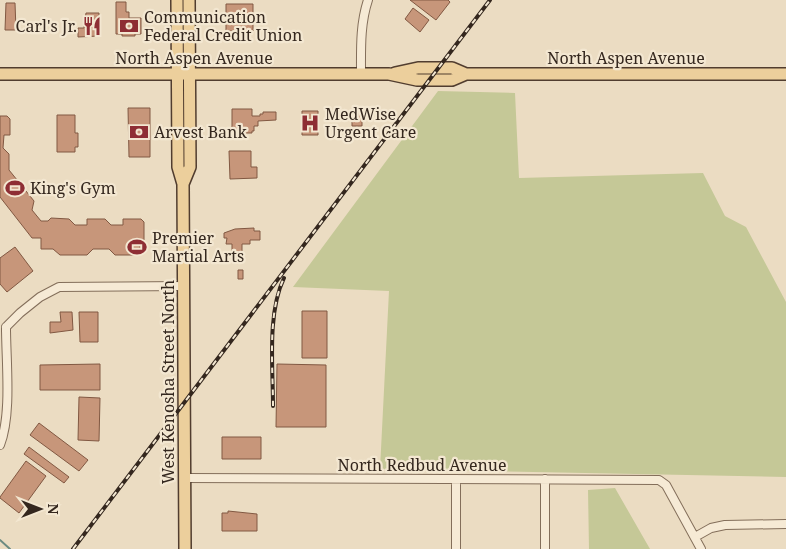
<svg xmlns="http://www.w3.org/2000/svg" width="786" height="549" font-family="'Noto Serif',serif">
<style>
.green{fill:#c5c897}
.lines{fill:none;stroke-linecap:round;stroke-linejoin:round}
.stream{stroke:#6c8b82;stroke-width:2}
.building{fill:#c7967a;stroke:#815842}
.minor-casing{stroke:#836e5a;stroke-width:10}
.primary-casing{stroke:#513d2f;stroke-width:14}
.minor{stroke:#f6ead5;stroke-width:8}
.primary{stroke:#eccf9c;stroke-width:11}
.rail-casing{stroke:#34271e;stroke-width:4}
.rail{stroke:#f3e7d1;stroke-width:2;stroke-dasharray:5.5;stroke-linecap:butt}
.labels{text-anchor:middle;stroke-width:4.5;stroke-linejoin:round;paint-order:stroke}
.poi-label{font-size:16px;fill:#34271e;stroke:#f3e7d1;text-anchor:start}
.street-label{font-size:16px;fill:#34271e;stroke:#f3e7d1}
</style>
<rect width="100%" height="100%" fill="#ebdcc2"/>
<path class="green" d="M438,91L515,93L519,178L703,173L725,216L746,227L786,302V477L380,469L389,291L293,287Z
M615,488L650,549H589L588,490Z"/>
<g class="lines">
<path class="stream" d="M0,540L10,549"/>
</g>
<path class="building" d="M410,0H448L450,2L436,20Z
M116,2H126V12H129V18H141V34H135V36H122V34H116Z
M6,3H15L16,30H5Z
M226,4H253V31H226Z
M413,8L429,20L420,32L405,19Z
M86,13H99V36L78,37V28H84Z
M128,108H150V157H129Z
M232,109H252V116H260V114H263V112H276V120L258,121V126H254V131H252V133H234V131H232Z
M352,109L362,110V126H352Z
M302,111H318V135H302Z
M57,115H75V133H78V147H75V152H57Z
M0,116H7L10,119V135H4L3,148L9,154V170L34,201L32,210L41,221H48L51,218L69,219L75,225H87V219H105L111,225H123V219H141L144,222V240L140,243V255H115L109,249H93L87,255H60L53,249H41V238H32L0,197Z
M229,151H251V167H257V178L230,179Z
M254,228V231H260V240H250V244H242V259H232V244H226L227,238H224V233L235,229Z
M15,247L33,271L7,292L0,284V258Z
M238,270H243V279H238Z
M302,311H327V358H302Z
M60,312H72L73,330L50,333V322H61Z
M79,312H98V342H80Z
M100,364V390H40V365Z
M277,364L326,365V427H276Z
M79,397L100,398L99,441L78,440Z
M39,423L88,460L79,471L30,435Z
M222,437H261V459H222Z
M29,447L69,477L64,483L24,454Z
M26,461L46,476L19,513L0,498V497Z
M228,511L257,514V531H222V513H228Z"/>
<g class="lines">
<g class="minor-casing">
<path id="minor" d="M361,74C361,49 360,24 368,0
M6,327L20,313L40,297L59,287L184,286
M0,445C12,414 6,362 6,327
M185,478L659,480L666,485L701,549
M456,479V549
M545,479V549
M695,537L711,528L725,525L786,524"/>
</g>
<g class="primary-casing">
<path id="primary" d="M177,0L178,167L183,184L185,549
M395,73L418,68H452L466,74H786
M0,74H389L417,80H452L466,74
M183,184L190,167L189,0"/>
</g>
<use href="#minor" class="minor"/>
<use href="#primary" class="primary"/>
<g class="rail-casing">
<path id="rail" d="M273,406C273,367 267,313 284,278
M73,549L490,0"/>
</g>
<use href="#rail" class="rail"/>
</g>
<defs>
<g id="restaurant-bare" transform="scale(1.5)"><path d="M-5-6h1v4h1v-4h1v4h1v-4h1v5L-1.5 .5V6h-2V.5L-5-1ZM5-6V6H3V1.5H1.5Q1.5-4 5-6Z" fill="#8e2e34" stroke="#f3e7d1" stroke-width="2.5" paint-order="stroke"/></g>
<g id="bank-bare" transform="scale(1.5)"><path d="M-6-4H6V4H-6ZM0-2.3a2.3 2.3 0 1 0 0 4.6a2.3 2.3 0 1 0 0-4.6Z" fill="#8e2e34" stroke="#f3e7d1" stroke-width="2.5" paint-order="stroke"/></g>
<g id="hospital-bare" transform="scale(1.5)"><path d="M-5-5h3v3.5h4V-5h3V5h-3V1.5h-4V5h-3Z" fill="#8e2e34" stroke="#f3e7d1" stroke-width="2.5" paint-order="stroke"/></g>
<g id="stadium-bare" transform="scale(1.5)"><path d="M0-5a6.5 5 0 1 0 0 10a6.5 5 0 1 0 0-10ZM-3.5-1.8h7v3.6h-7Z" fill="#8e2e34" stroke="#f3e7d1" stroke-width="2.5" paint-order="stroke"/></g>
</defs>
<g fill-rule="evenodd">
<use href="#restaurant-bare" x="92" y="26"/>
<use href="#bank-bare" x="129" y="26"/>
<use href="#hospital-bare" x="310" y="123"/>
<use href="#bank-bare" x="139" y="132"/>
<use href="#stadium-bare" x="15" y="188"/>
<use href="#stadium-bare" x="137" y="247"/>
</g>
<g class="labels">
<g class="poi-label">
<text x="144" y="23">Communication<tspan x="144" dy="18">Federal Credit Union</tspan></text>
<text x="77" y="32" text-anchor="end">Carl's Jr.</text>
<text x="325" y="120">MedWise<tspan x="325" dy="18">Urgent Care</tspan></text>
<text x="154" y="138">Arvest Bank</text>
<text x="30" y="194">King's Gym</text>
<text x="152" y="244">Premier<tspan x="152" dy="18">Martial Arts</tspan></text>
</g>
<g class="street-label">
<text x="194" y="64">North Aspen Avenue</text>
<text x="626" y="64">North Aspen Avenue</text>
<text transform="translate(168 382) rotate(-90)" y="6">West Kenosha Street North</text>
<text x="422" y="471">North Redbud Avenue</text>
</g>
</g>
<g transform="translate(40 509) rotate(90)" stroke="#f3e7d1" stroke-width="4" paint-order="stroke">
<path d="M0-4L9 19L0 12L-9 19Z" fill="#34271e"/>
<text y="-8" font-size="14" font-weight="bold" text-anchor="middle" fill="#34271e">N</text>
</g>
</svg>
